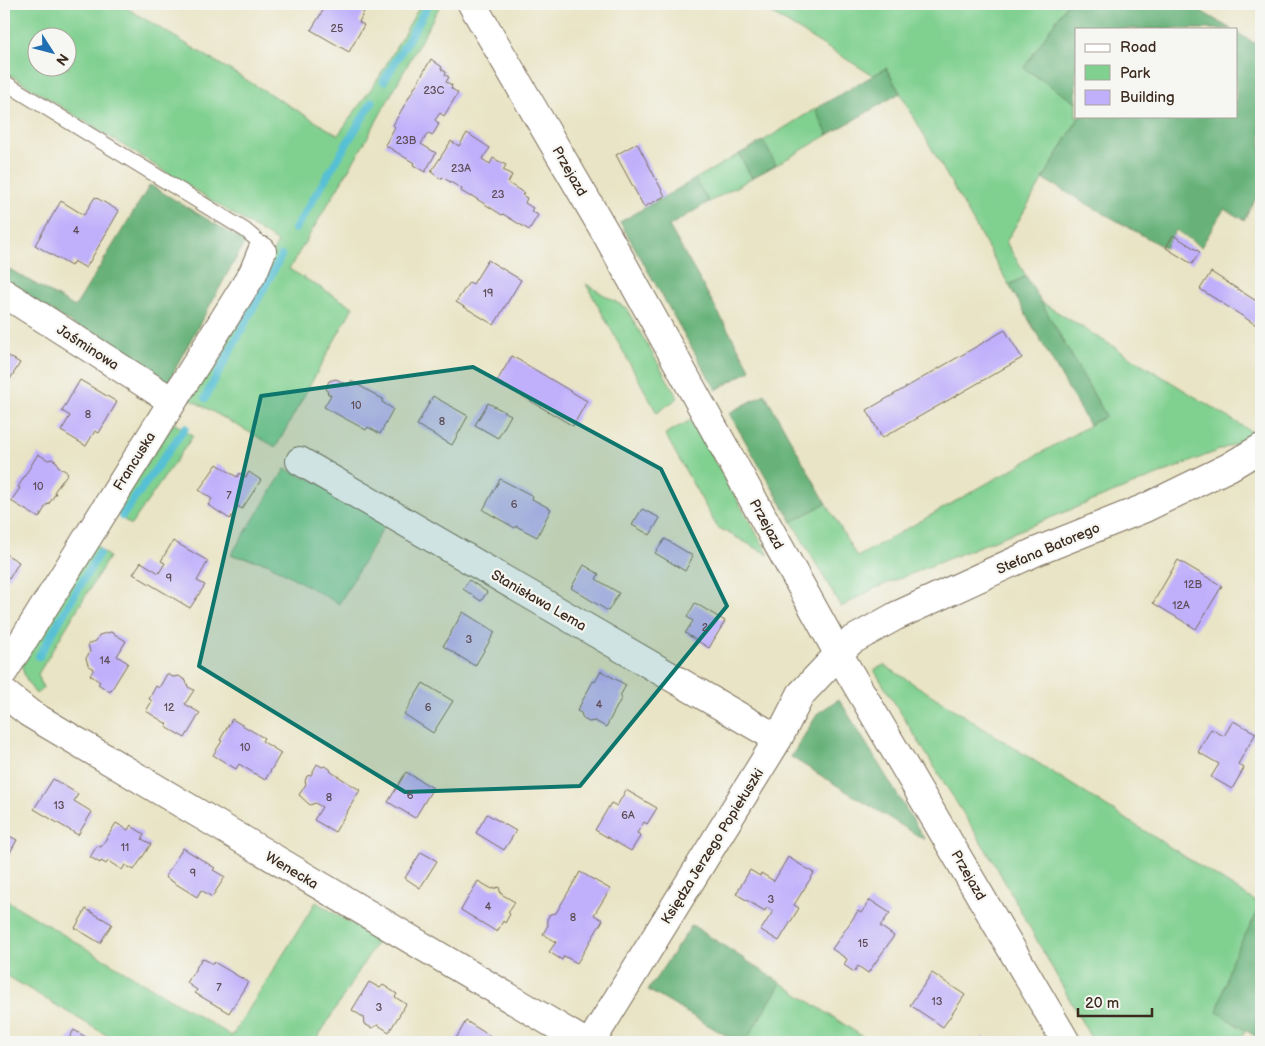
<svg xmlns="http://www.w3.org/2000/svg" width="1265" height="1046" font-family="'Balsamiq Sans',sans-serif">
<style>
.green{fill:#80d090;stroke:#5e7d57;fill-rule:evenodd}
.forest{fill:#68b27a;stroke:#526e4c}
.lines{fill:none;stroke-linecap:round;stroke-linejoin:round}
.stream{stroke:#57c0d4;stroke-width:8}
.building{fill:#c0b0fb}
.service-casing{stroke:#786b58;stroke-width:16}
.minor-casing{stroke:#786b58;stroke-width:30}
.tertiary-casing{stroke:#786b58;stroke-width:30}
.service{stroke:#fff;stroke-width:14}
.minor{stroke:#fff;stroke-width:28}
.tertiary{stroke:#fff;stroke-width:28}
.marked{fill:#0f766e;fill-opacity:0.2;stroke:#0f766e;stroke-width:4;stroke-linejoin:round}
.labels{text-anchor:middle;stroke-width:4.5;stroke-linejoin:round;paint-order:stroke}
.number-label{font-size:11px;fill:#5c4c55}
.street-label{font-size:14px;fill:#3b2a1e;stroke:#f6f6f2}
</style>
<rect width="100%" height="100%" fill="#f6f6f2"/>
<filter id="ink" filterUnits="userSpaceOnUse"><feTurbulence type="fractalNoise" baseFrequency=".02" numOctaves="2"/><feDisplacementMap in="SourceGraphic" scale="10" xChannelSelector="R" yChannelSelector="G"/><feConvolveMatrix kernelMatrix="1 2 1 2 8 2 1 2 1" color-interpolation-filters="sRGB"/></filter>
<filter id="wash" filterUnits="userSpaceOnUse"><feTurbulence type="fractalNoise" baseFrequency=".0096" numOctaves="4" result="noise"/><feDisplacementMap in="SourceGraphic" scale="20" xChannelSelector="R" yChannelSelector="G"/><feGaussianBlur stdDeviation="1.12" result="paint"/><feColorMatrix in="noise" values="0 0 0 0 0 0 0 0 0 0 0 0 0 0 0 0 0 1.4 0 .05"/><feComposite in="paint" operator="in"/></filter>
<g filter="url(#wash)">
<rect width="100%" height="100%" fill="#e9e4c5"/>
<path class="green" d="M4,4H120L338,135L378,79L421,4H441L361,149L289,269L353,307L276,447L188,398L229,335L278,242L4,71ZM38,38H68V68H38Z
M756,4H1067L1024,68L1076,103V116H1080L1006,242L1026,276L1009,285L886,68L874,76Z
M815,109L828,135L776,165L763,141Z
M739,154L752,178L709,202L695,179Z
M586,284L626,308L678,398L657,413Z
M1041,302L1257,435L873,589L841,607L792,522L826,503L857,557L1106,416Z
M691,420L769,555L717,527L665,434Z
M174,423L193,436L131,525L114,513Z
M285,469L313,480L386,523L339,604L267,563L231,555Z
M93,543L109,557L38,674L43,688L36,694C27,683 22,673 21,658Z
M884,665L1261,905L1217,1012L1246,1031L1238,1042H1093L996,866L874,670Z
M4,899L232,1036L316,902L378,940L315,1042H118L4,974Z
M781,983L871,1042H745Z"/>
<path class="forest" d="M1067,4H1189L1231,29H1076V103L1024,68Z
M1236,32L1261,47V189L1244,220L1224,209L1201,247L1176,230L1165,248L1043,179L1080,116H1236Z
M886,68L900,93L828,135L815,109Z
M763,141L776,165L752,178L739,154Z
M695,179L709,202L669,226L751,370L716,390L620,222Z
M150,185L245,242L179,361L169,383L4,282V266L75,307Z
M1026,276L1106,416L1089,425L1009,285Z
M765,394L826,503L792,522L729,413Z
M839,699L925,840L791,757L818,713Z
M1261,906V1040L1217,1012L1232,959Z
M692,925L781,983L745,1042H737L648,990Z"/>
<g class="lines">
<path class="stream" d="M384,81L429,4
M295,229L372,102
M205,398L281,256
M122,516L185,428
M39,656L99,553"/>
</g>
<g id="blocks">
<path class="building" d="M327,4H360L366,7L359,22L364,25L349,52L311,30Z
M1252,4H1261V9Z
M431,59L442,67L441,69L446,72L445,75L449,77L446,82L452,85L451,88L458,93L444,116L440,113L435,120L439,124L432,136L428,133L421,144L436,153L425,172L413,165L414,163L385,145L395,127L393,125Z
M467,133L490,148L482,159L490,164L493,158L506,165L503,170L512,175L508,183L524,193L522,195L527,198L525,203L533,208L531,211L538,215L529,230L503,214L502,215L472,196L471,197L461,191L462,189L442,177L441,179L431,172L451,141L459,146Z
M637,143L665,196L644,207L616,155Z
M95,197L119,211L86,268L74,261L71,266L35,245L61,201L84,215Z
M1173,235L1200,252L1192,264L1166,248Z
M488,260L521,280L494,325L456,302L469,282L473,284Z
M1211,272L1261,304V328L1200,289Z
M1005,330L1022,358L882,438L867,410Z
M4,353L20,363L9,381L4,378Z
M512,356L587,401L573,426L497,381Z
M336,379L349,386L351,381L383,399L382,402L393,409L380,434L368,427L366,430L324,407L331,395L328,394L326,387L329,381Z
M80,380L117,402L99,433L95,431L86,446L61,431L70,416L62,411Z
M433,396L468,416L452,445L417,425Z
M488,403L511,415L498,438L475,425Z
M38,454L48,460L52,459L57,462L58,466L68,473L54,492L56,493L48,505L47,504L39,518L11,501L20,488L18,487Z
M217,464L237,477L240,473L246,477L249,472L261,480L242,509L238,506L230,519L208,505L212,499L199,490Z
M500,479L533,496L532,499L551,509L537,537L516,526L515,528L483,510Z
M642,509L660,518L650,535L632,525Z
M665,539L693,556L685,571L655,553Z
M173,541L208,561L197,581L205,585L190,608L133,574L141,562L159,573L165,563L161,561Z
M4,553L19,562L9,579L6,577L4,581Z
M1178,560L1222,586L1196,629L1153,603Z
M584,565L599,574L596,579L619,593L608,611L571,588Z
M469,580L487,592L481,601L463,589Z
M695,603L725,621L709,648L685,633L693,621L687,617Z
M463,612L495,632L475,666L443,646Z
M111,632L126,641L117,656L128,663L110,692L98,684L100,682L90,675L94,669L88,665L86,658L90,652L88,644L96,641L99,635Z
M601,671L626,685L620,696L622,697L606,727L595,721L589,722L583,719L581,713L577,711L593,681L595,682Z
M167,674L173,677L179,676L186,681L188,687L194,690L185,704L200,713L185,738L166,727L167,724L146,711L152,701L149,699L156,686L159,688Z
M423,683L453,701L433,733L404,714Z
M232,719L264,738L262,741L281,753L265,780L239,764L236,769L213,755L222,741L220,740Z
M1233,721L1256,733L1238,764L1244,768L1232,789L1211,777L1219,764L1198,752L1211,729L1224,736Z
M317,764L322,767L325,766L330,769L331,772L360,790L335,832L314,820L322,807L315,803L310,805L299,795L306,784L305,781L307,776L311,775Z
M406,772L433,788L415,818L388,802Z
M53,779L78,794L74,801L92,812L78,835L34,809Z
M626,790L657,808L647,824L644,822L637,833L641,835L631,851L595,830L611,803L617,806Z
M487,814L516,831L504,850L476,833Z
M116,823L128,830L131,825L133,827L144,834L142,839L151,844L134,870L125,865L122,870L108,861L106,864L101,861L100,863L90,857L97,846L101,847Z
M4,833L17,840L4,863Z
M183,848L215,868L213,870L225,877L212,897L201,890L197,897L165,877Z
M421,852L437,861L420,888L405,878Z
M788,857L814,873L794,905L799,908L779,941L761,930L773,911L767,907L765,911L736,894L750,870L760,876L761,873L774,881Z
M580,872L610,889L594,915L603,920L577,963L564,956L562,960L549,952L556,942L543,934L548,925L547,919L550,914L556,913Z
M478,881L492,889L499,887L501,894L515,902L508,912L510,914L505,923L503,921L497,932L461,910Z
M870,900L890,913L880,926L894,936L868,973L858,966L854,972L844,965L847,959L832,949L858,911L861,913Z
M86,909L112,924L100,943L75,928Z
M202,958L213,964L214,962L248,982L229,1013L195,993L197,990L187,983Z
M932,973L965,995L943,1027L910,1005Z
M369,982L380,988L383,985L397,994L395,997L406,1004L389,1032L378,1025L372,1028L364,1024L363,1017L352,1010Z
M466,1021L500,1042H454Z
M74,1030L94,1042H67Z
M983,1037L990,1042H980Z"/>
</g>
</g>
<g filter="url(#ink)">
<use href="#blocks" fill-opacity="0" stroke="#786b58" stroke-width="1"/>
<g class="lines">
<g class="service-casing">
<path id="service" d="M4,82L245,230L258,241L262,251"/>
</g>
<g class="minor-casing">
<path id="minor" d="M4,293L172,401
M300,461L778,739
M4,671L253,273L262,251
M4,693L29,713L584,1042
M591,1042L778,739L801,694L851,641L896,616L1035,552L1145,508L1229,467L1261,448"/>
</g>
<g class="tertiary-casing">
<path id="tertiary" d="M472,4L608,237L838,653L1066,1042"/>
</g>
<use href="#service" class="service"/>
<use href="#minor" class="minor"/>
<use href="#tertiary" class="tertiary"/>
</g>
</g>
<path class="marked" d="M473,367L661,469L727,606L580,786L405,792L199,666L261,396Z"/>
<g class="labels">
<g class="number-label">
<text x="337" y="32">25</text>
<text x="434" y="94">23C</text>
<text x="406" y="144">23B</text>
<text x="461" y="172">23A</text>
<text x="498" y="198">23</text>
<text x="76" y="234">4</text>
<text x="488" y="297">19</text>
<text x="356" y="409">10</text>
<text x="88" y="418">8</text>
<text x="442" y="425">8</text>
<text x="38" y="490">10</text>
<text x="229" y="499">7</text>
<text x="514" y="508">6</text>
<text x="169" y="582">9</text>
<text x="1193" y="588">12B</text>
<text x="1181" y="609">12A</text>
<text x="705" y="631">2</text>
<text x="469" y="643">3</text>
<text x="105" y="664">14</text>
<text x="599" y="708">4</text>
<text x="169" y="711">12</text>
<text x="428" y="711">6</text>
<text x="245" y="751">10</text>
<text x="410" y="799">6</text>
<text x="329" y="801">8</text>
<text x="59" y="809">13</text>
<text x="628" y="819">6A</text>
<text x="125" y="851">11</text>
<text x="193" y="877">9</text>
<text x="771" y="903">3</text>
<text x="488" y="910">4</text>
<text x="573" y="921">8</text>
<text x="863" y="947">15</text>
<text x="219" y="991">7</text>
<text x="937" y="1005">13</text>
<text x="379" y="1011">3</text>
</g>
<g class="street-label">
<text transform="translate(570 171) rotate(60)" y="5">Przejazd</text>
<text transform="translate(88 347) rotate(33)" y="5">Jaśminowa</text>
<text transform="translate(134 461) rotate(-58)" y="5">Francuska</text>
<text transform="translate(767 524) rotate(61)" y="5">Przejazd</text>
<text transform="translate(1048 548) rotate(-23)" y="5">Stefana Batorego</text>
<text transform="translate(539 600) rotate(30)" y="5">Stanisława Lema</text>
<text transform="translate(712 846) rotate(-58)" y="5">Księdza Jerzego Popiełuszki</text>
<text transform="translate(292 870) rotate(31)" y="5">Wenecka</text>
<text transform="translate(969 875) rotate(60)" y="5">Przejazd</text>
</g>
</g>
<rect width="1265" height="1046" fill="none" stroke="#f6f6f2" stroke-width="20"/>
<rect x="1075" y="28" width="162" height="90" fill="#f6f6f2" stroke="#aba49d"/>
<rect x="1085" y="44" width="25" height="8" fill="#ffffff" stroke="#aba49d"/>
<text x="1120" y="52" font-size="15" fill="#3b2a1e">Road</text>
<rect x="1085" y="65" width="25" height="15" fill="#80d090" stroke="#aba49d"/>
<text x="1120" y="78" font-size="15" fill="#3b2a1e">Park</text>
<rect x="1085" y="90" width="25" height="15" fill="#c0b0fb" stroke="#aba49d"/>
<text x="1120" y="102" font-size="15" fill="#3b2a1e">Building</text>
<g transform="translate(52 52) rotate(126)"><circle r="24" fill="#f6f6f2" stroke="#aba49d"/>
<path d="M0-4L9 19L0 12L-9 19Z" fill="#1f6fb2"/>
<text y="-8" font-size="14" font-weight="bold" text-anchor="middle" fill="#3b2a1e">N</text>
</g>
<path d="M1078 1008v8h74v-8" fill="none" stroke="#3b2a1e" stroke-width="2.5"/>
<text x="1085" y="1008" font-size="15" fill="#3b2a1e" stroke="#f6f6f2" stroke-width="4" paint-order="stroke">20 m</text>
</svg>
